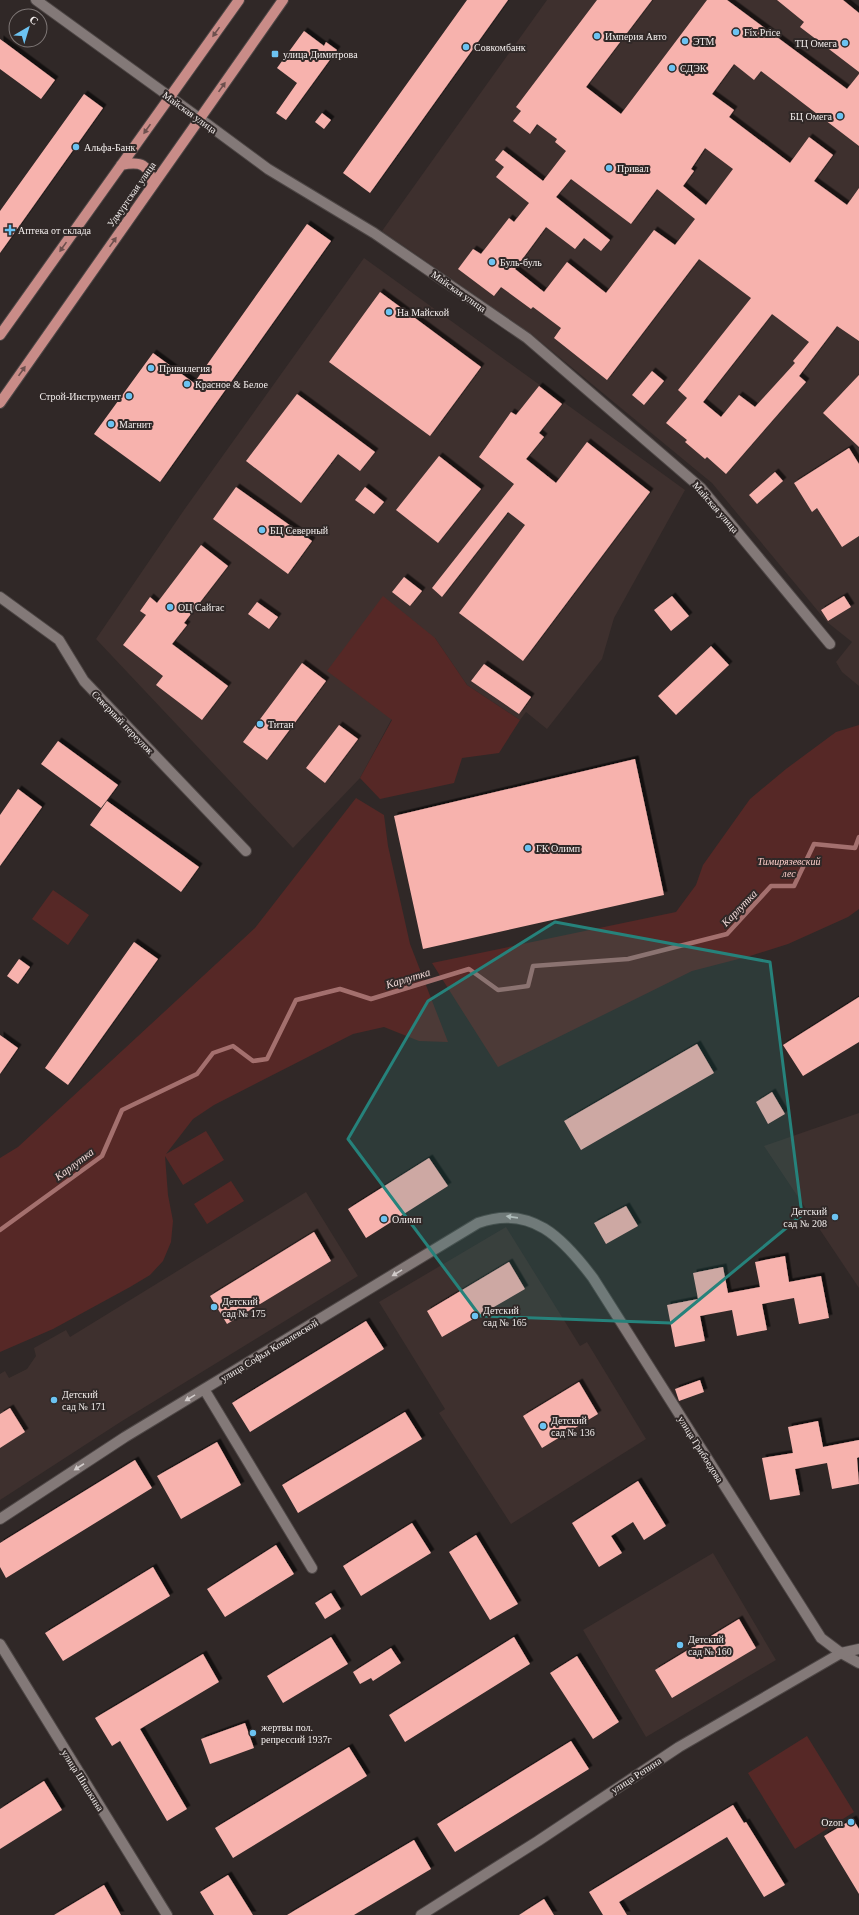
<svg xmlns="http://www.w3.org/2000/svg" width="859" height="1915" font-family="'Times New Roman',serif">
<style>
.built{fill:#3e302e}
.green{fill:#562826}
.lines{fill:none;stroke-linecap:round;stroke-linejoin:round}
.stream{stroke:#a4706e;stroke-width:4.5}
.building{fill:#f7b2ad;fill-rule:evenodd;filter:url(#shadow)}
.minor-casing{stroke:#4d4645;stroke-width:12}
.tertiary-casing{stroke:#4d4645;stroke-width:12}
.primary-casing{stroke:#4d4645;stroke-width:12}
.minor{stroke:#837978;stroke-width:10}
.tertiary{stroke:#837978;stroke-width:10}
.primary{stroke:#c98c88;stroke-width:10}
.oneway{fill:#6d504e}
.oneway2{fill:#d1cbca}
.marked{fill:#26827b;fill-opacity:0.2;stroke:#26827b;stroke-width:3;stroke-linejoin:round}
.poi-dot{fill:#6cc3f2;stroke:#302827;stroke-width:1.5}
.labels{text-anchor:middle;stroke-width:4;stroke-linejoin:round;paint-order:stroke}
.poi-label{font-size:10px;fill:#f3eeed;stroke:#302827;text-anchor:start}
.street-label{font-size:10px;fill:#f3eeed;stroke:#302827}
.park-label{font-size:10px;font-style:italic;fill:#fdcfcb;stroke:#302827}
.water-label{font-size:11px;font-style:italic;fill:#f2dad8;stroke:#302827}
</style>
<defs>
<filter id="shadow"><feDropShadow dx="3.5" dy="-3.5" stdDeviation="0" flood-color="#0009"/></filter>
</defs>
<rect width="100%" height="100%" fill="#302827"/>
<path class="built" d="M547,0H849L859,8V686L842,672L836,662L852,642L827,622L712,483L530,333L382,231Z
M364,258L685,490L614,618L602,659L547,729L526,712L520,720L467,685L435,638L360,778L293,848L96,639L184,510Z
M859,1113V1288L764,1146Z
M306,1192L358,1276L122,1421L0,1500V1374L5,1371L9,1378L27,1369L36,1356L34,1348L66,1330L70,1337Z
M506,1227L580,1346L587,1342L646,1439L511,1524L439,1413L445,1409L379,1302Z
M713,1553L776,1660L646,1737L583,1630Z"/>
<path class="green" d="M383,596L435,638L467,685L520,720L499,753L462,758L454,783L380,799L360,778L392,720L327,671Z
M859,725V909L848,917L788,944L750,956L692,971L498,1067L432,963L676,912L696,885L703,865L750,799L786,769L836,732Z
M356,798L384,815L388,846L410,944L448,1042L419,1041L384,1027L353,1034L214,1105L193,1119L166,1154L206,1131L224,1160L183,1185L165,1156L168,1195L173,1221L171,1242L163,1261L150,1275L130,1287L53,1329L0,1352V1158L18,1147L255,928Z
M53,890L89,915L68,945L32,919Z
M231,1181L244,1201L207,1224L194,1204Z
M807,1736L854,1812L795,1849L748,1773Z"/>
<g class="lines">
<path class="stream" d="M0,1230L102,1156L122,1110L197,1074L213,1053L233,1046L253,1061L267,1059L296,1000L340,989L371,999L469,969L498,990L528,986L533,966L628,959L727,934L771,886H794L814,844L855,848L859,837"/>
</g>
<path class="building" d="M467,0H508L370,193L343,173Z
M597,0H652L586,87L621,114L707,0H727L847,89L859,74V146L761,71L754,80L734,64L712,94L734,110L729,117L790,163L809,137L833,155L814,181L847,205L859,188V341L837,326L799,376L806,382L726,474L707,457L705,459L685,442L687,440L666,423L687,398L678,390L751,298L699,259L607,380L554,338L561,328L533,307L531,309L501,287L494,296L458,269L473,249L481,254L509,218L514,222L529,203L496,177L504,167L495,160L503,150L543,181L566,151L555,142L557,139L537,124L530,134L513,121L521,111L516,107ZM705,148L733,169L706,205L683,186L694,171L691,169ZM571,179L631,224L657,189L695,219L675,245L654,230L606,293L567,262L544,292L515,269L546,227L575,249L584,238L601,251L610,240L556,197ZM772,314L809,342L793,361L795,363L755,407L739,395L721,417L703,402Z
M777,0H843L859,13V72L800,27L804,22Z
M304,31L324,46L326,42L337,50L286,120L276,113L297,83L277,68Z
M0,39L55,80L41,99L0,69Z
M84,94L103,108L0,253V211Z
M322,113L331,120L324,129L315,122Z
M307,224L331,241L160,482L94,434L153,353L194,383Z
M380,292L481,367L430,436L329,362Z
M652,371L664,381L644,405L632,395Z
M859,375V447L823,413Z
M539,386L562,404L539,433L544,437L526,459L556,483L587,442L650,492L523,661L459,613L525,525L508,512L442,597L432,588L514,484L479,457L511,412L516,415Z
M297,394L375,452L360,471L338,454L301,503L246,461Z
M849,448L859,464V536L842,547L817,508L812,512L794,483Z
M439,456L481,489L438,543L396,510Z
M775,472L783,481L757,504L749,495Z
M236,487L312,541L288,574L213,519Z
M365,487L384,502L374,514L355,500Z
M201,545L228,566L184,623L187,625L172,644L228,686L202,720L156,685L163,676L123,645L146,615L140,611L150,597L157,603Z
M404,577L422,591L410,606L392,592Z
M672,596L689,616L671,631L654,610Z
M844,596L851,607L828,621L821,610Z
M257,602L278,617L269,629L248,614Z
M711,646L729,665L676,715L658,696Z
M302,663L326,681L267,760L243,742Z
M484,664L531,697L519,714L471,681Z
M339,725L358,739L325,783L306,768Z
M58,741L118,785L101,808L41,764Z
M635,759L664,895L423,949L394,816Z
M18,789L42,807L0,866V815Z
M107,801L199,867L181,892L90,825Z
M134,942L158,959L68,1085L45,1068Z
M19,959L30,967L18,984L7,976Z
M859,997V1042L803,1076L783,1045Z
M0,1035L18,1048L0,1074Z
M697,1044L714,1073L581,1150L564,1121Z
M772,1092L785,1114L768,1124L756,1102Z
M429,1158L448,1186L366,1238L348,1209Z
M626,1206L638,1226L606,1244L594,1223Z
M314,1232L331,1261L227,1324L210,1296Z
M785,1256L789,1282L821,1276L829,1318L799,1324L794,1298L762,1304L767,1330L737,1336L732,1310L700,1316L705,1341L675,1347L667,1305L698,1299L693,1273L723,1267L728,1293L760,1287L755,1262Z
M509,1262L525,1289L442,1337L427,1311Z
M366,1321L384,1349L250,1432L232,1403Z
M700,1380L704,1392L679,1401L675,1389Z
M579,1382L598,1414L542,1448L523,1416Z
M10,1408L25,1432L0,1448V1414Z
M405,1412L422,1439L298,1513L282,1485Z
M818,1421L823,1447L859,1440V1457L857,1458L859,1484L832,1489L827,1463L795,1469L800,1495L770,1500L762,1458L793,1453L788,1427Z
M217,1442L241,1485L181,1519L157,1476Z
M135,1460L152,1488L6,1578L0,1567V1543Z
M638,1481L666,1526L644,1540L633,1522L611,1536L622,1553L599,1567L572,1523Z
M412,1523L431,1553L361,1596L343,1566Z
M476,1535L518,1604L490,1620L449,1552Z
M276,1545L294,1574L225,1617L207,1589Z
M153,1567L170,1596L63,1661L45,1633Z
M331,1593L341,1609L325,1619L315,1603Z
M739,1619L756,1648L672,1698L655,1670Z
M331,1637L348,1664L283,1703L267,1676Z
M514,1637L530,1664L405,1742L389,1715Z
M391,1648L401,1663L373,1681L371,1678L360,1684L353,1672Z
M203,1654L219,1682L140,1729L187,1809L167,1821L120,1741L112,1746L95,1718Z
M577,1656L619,1722L593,1739L550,1673Z
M245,1723L254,1748L210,1764L201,1739Z
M571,1741L589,1769L455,1852L437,1824Z
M349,1747L367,1776L233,1858L215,1828Z
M44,1781L62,1810L0,1849V1809Z
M733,1805L744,1823L746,1822L785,1885L764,1897L727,1837L619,1902L627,1915H603L589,1892Z
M853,1819L859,1829V1894L824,1836Z
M414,1840L431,1869L354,1915H287Z
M228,1875L253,1915H214L200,1892Z
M104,1885L121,1915H54Z
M544,1899L554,1915H519Z"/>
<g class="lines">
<g class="minor-casing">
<path id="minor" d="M199,118L268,169L374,233L527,338L701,488L830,644
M0,597L59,640L84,681L246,851
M204,1389L312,1568
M0,1519L125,1437L478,1223C531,1204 563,1238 593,1278L821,1638L841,1653L859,1663
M0,1644L167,1915"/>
</g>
<g class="tertiary-casing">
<path id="tertiary" d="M36,0L199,118
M421,1915L538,1841L679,1747L841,1653L859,1649"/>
</g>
<g class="primary-casing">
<path id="primary" d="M121,165C141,161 149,164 153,185
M0,335L239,0
M0,403L283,0"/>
</g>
<use href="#minor" class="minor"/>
<use href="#tertiary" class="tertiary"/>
<use href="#primary" class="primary"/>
</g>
<defs><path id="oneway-solid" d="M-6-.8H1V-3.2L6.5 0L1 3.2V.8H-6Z"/></defs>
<g class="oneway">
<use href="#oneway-solid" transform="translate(216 32) rotate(126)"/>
<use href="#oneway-solid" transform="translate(222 87) rotate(-55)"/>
<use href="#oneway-solid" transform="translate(147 129) rotate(125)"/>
<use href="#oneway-solid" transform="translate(113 242) rotate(-55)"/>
<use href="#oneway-solid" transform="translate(63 247) rotate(125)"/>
<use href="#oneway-solid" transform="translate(22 371) rotate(-55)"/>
</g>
<g class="oneway2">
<use href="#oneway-solid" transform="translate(512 1217) rotate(-172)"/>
<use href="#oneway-solid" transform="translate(397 1273) rotate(149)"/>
<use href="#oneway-solid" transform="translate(190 1398) rotate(149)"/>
<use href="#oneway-solid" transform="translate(79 1467) rotate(147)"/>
</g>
<path class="marked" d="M555,922L770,962L802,1215L671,1323L480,1316L348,1139L428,1001Z"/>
<g class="poi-dot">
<circle cx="736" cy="32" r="4"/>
<circle cx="597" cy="36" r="4"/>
<circle cx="685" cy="41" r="4"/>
<circle cx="845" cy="43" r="4"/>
<circle cx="466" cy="47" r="4"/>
<rect x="271" y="50" width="8" height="8" rx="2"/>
<circle cx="672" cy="68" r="4"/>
<circle cx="840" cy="116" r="4"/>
<circle cx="76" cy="147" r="4"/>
<circle cx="609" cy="168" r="4"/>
<path d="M8 224h4v4h4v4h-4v4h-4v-4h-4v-4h4z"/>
<circle cx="492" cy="262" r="4"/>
<circle cx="389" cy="312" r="4"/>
<circle cx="151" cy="368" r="4"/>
<circle cx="187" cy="384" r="4"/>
<circle cx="129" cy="396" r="4"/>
<circle cx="111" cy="424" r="4"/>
<circle cx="262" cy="530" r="4"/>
<circle cx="170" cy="607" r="4"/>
<circle cx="260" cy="724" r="4"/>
<circle cx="528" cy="848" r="4"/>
<circle cx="835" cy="1217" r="4"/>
<circle cx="384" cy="1219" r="4"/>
<circle cx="214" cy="1307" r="4"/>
<circle cx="475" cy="1316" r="4"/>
<circle cx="54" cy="1400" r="4"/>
<circle cx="543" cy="1426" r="4"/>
<circle cx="680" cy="1645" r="4"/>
<circle cx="253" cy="1733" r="4"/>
<circle cx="851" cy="1822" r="4"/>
</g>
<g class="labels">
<g class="poi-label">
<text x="744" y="36">Fix Price</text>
<text x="605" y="40">Империя Авто</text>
<text x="693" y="45">ЭТМ</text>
<text x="837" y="47" text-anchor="end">ТЦ Омега</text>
<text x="474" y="51">Совкомбанк</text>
<text x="283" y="58">улица Димитрова</text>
<text x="680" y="72">СДЭК</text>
<text x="832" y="120" text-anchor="end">БЦ Омега</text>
<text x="84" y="151">Альфа-Банк</text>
<text x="617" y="172">Привал</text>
<text x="18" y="234">Аптека от склада</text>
<text x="500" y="266">Буль-буль</text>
<text x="397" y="316">На Майской</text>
<text x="159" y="372">Привилегия</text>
<text x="195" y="388">Красное &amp; Белое</text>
<text x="121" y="400" text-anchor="end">Строй-Инструмент</text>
<text x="119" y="428">Магнит</text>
<text x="270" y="534">БЦ Северный</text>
<text x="178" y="611">ОЦ Сайгас</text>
<text x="268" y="728">Титан</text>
<text x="536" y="852">ГК Олимп</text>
<text x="827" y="1215" text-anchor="end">Детский<tspan x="827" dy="12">сад № 208</tspan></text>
<text x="392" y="1223">Олимп</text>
<text x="222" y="1305">Детский<tspan x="222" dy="12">сад № 175</tspan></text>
<text x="483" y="1314">Детский<tspan x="483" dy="12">сад № 165</tspan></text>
<text x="62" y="1398">Детский<tspan x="62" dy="12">сад № 171</tspan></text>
<text x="551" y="1424">Детский<tspan x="551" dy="12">сад № 136</tspan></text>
<text x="688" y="1643">Детский<tspan x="688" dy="12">сад № 160</tspan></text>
<text x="261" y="1731">жертвы пол.<tspan x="261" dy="12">репрессий 1937г</tspan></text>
<text x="843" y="1826" text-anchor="end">Ozon</text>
</g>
<g class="street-label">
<text transform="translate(190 112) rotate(36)" y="4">Майская улица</text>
<text transform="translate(131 194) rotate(-55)" y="4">Удмуртская улица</text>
<text transform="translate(459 291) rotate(35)" y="4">Майская улица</text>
<text transform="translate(716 507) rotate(49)" y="4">Майская улица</text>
<text transform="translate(123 722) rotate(46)" y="4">Северный переулок</text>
<text transform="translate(269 1350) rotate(-31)" y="4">улица Софьи Ковалевской</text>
<text transform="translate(701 1449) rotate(58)" y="4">улица Грибоедова</text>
<text transform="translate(636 1775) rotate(-33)" y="4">улица Репина</text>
<text transform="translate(83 1780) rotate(58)" y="4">улица Шишкина</text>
</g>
<g class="park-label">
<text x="789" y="865">Тимирязевский<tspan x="789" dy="12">лес</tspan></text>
</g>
<g class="water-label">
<text transform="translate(739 908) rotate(-46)" y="4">Карлутка</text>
<text transform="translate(408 978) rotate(-17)" y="4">Карлутка</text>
<text transform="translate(74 1164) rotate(-37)" y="4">Карлутка</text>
</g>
</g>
<g transform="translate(28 28) rotate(38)"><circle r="19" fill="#302827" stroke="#7e7776"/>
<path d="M0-3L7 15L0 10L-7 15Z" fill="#6cc3f2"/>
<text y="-6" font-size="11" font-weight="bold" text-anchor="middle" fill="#f3eeed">С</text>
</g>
</svg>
